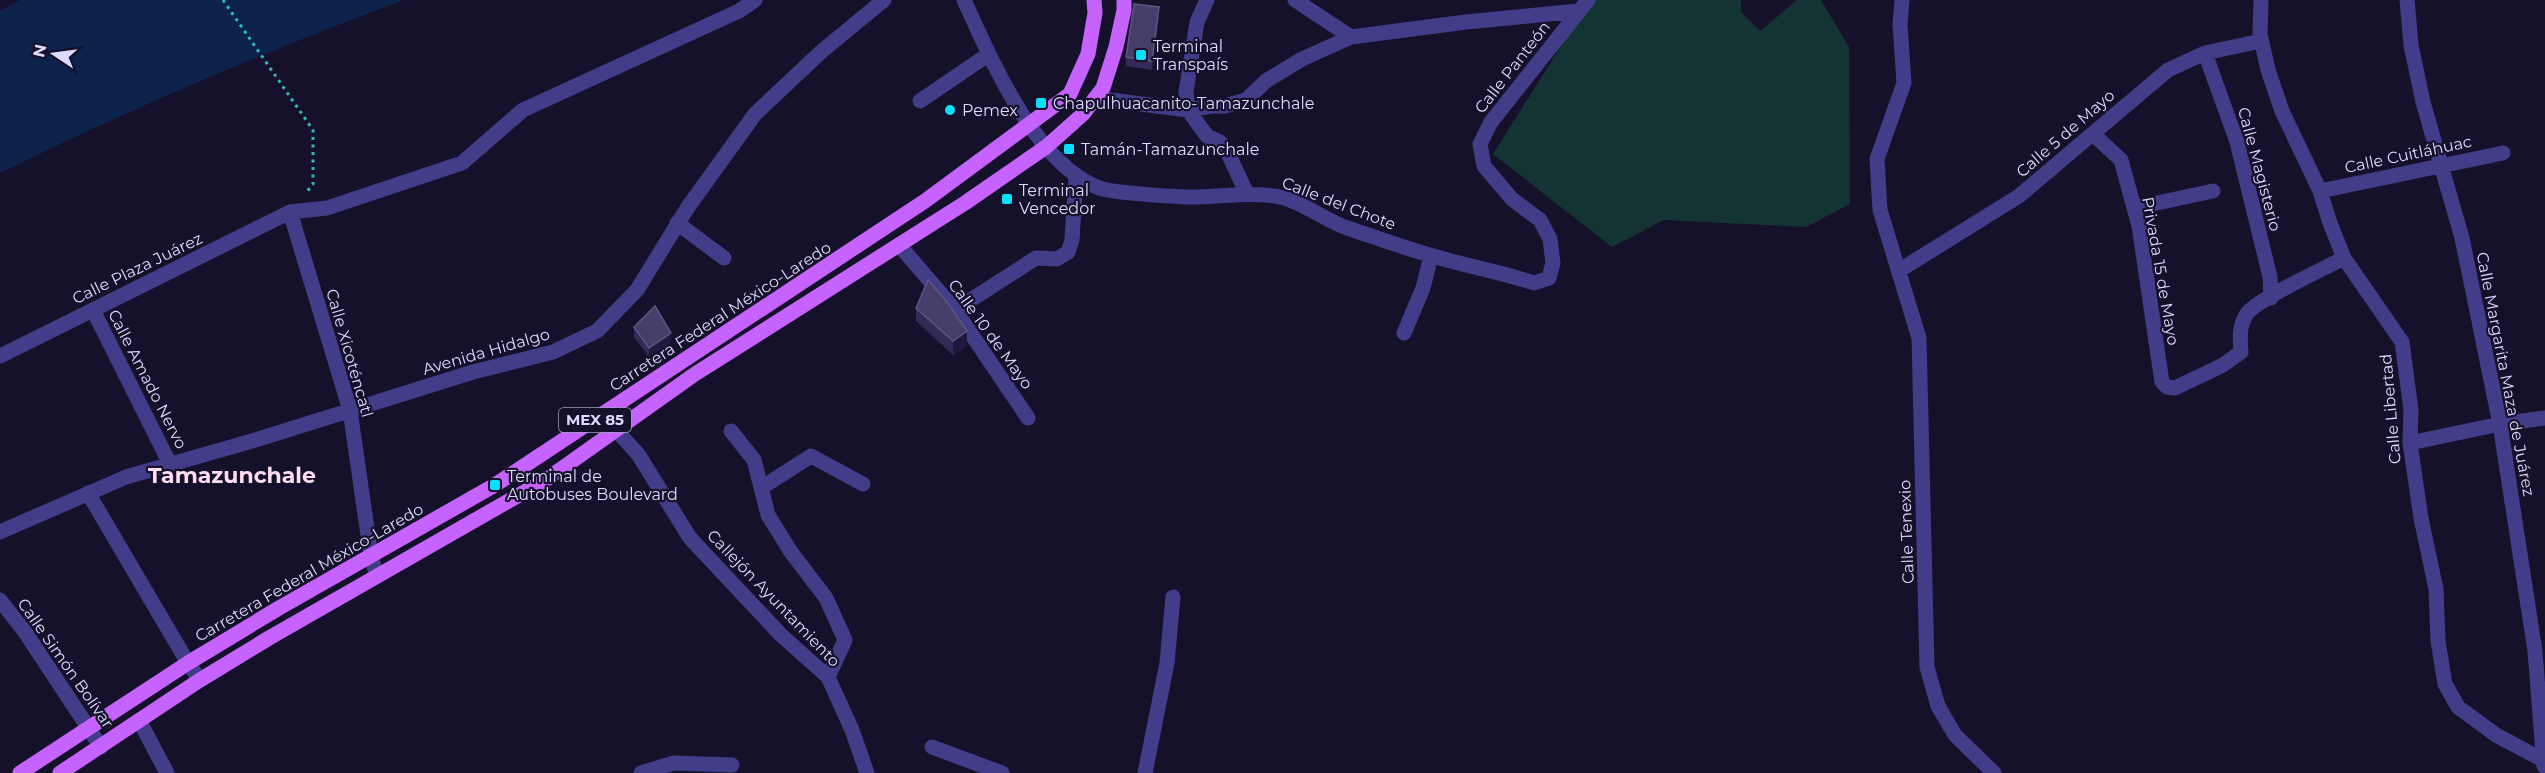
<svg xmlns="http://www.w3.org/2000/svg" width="2545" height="773" font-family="Montserrat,sans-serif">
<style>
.green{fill:#143433}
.water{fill:#0d234c}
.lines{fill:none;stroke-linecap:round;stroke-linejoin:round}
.path{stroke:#32bbb5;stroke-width:3;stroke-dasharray:3 4.5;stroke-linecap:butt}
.minor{stroke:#413d88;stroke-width:15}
.major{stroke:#c662fd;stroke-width:15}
.wall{fill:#342a58}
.shaded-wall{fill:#20183e}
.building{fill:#463d6a;stroke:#5e5681;stroke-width:1.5}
.poi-dot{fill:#08dffc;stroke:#16112a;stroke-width:2}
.labels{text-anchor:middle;stroke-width:4.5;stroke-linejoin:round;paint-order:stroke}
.shield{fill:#16112a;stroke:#a39ebf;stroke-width:1.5}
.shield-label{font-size:15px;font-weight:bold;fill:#dfdaff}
.poi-label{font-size:16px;fill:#dfdaff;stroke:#16112a;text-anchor:start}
.street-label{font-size:16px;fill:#dfdaff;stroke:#16112a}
.district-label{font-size:22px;font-weight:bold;fill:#ffdcf1;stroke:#16112a}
</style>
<rect width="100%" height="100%" fill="#16112a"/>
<path class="green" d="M1590,0H1741V12L1760,31L1797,0H1821L1849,47L1850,204L1806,227L1664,220L1612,247L1493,154Z"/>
<path class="water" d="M20,0H404C266,51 132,108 0,173V11Z"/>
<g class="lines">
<path class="path" d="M223,0L313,130V184L305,194"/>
<path class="minor" d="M964,0C992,61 1034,162 1099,188C1113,193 1168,196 1185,197C1217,198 1248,191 1280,197C1303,202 1324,220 1347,228C1375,237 1404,248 1433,256C1466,266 1501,272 1534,283L1549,278L1553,263L1550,239L1540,220L1512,199L1484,166L1480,144L1491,122L1588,0
M1207,0L1197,22L1186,92L1188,110L1207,136L1220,142L1228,153L1247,194
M1295,0L1351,37L1466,22L1579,11
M1902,0L1900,25L1904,83L1877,159L1880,210L1919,338L1927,667L1938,706L1955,735L1994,773
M2261,0L2260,34L2268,70L2282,111L2320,191L2330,223L2344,258L2402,342L2411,410L2410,443L2421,518L2436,589L2438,641L2445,684L2458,707L2496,735L2545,761
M2407,0L2411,45L2423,102L2462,238L2500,424L2535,651L2544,766
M2205,53L2237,142L2270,277L2271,298
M1095,98L1188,110L1212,106H1225L1246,100L1266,81L1302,59L1351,37
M920,101L989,54
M2094,135L2121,160L2139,226L2162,382L2167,387L2175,388L2223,365L2241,352C2240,339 2239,327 2246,315C2256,299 2324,269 2344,258
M2320,191L2503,153
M2134,208L2213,191
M290,212L350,410L371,556L377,576
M677,223L724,258
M899,245L955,310L1028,418
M1900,270L2019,196L2168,70L2205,53L2261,41
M93,310L170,464
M955,310L1036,258L1057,259L1068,252L1072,240L1076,176
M1404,333L1423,288L1431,256
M0,356L290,212L327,208L462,163L523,110L739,11L755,0
M616,430L638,454L690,538L781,635L828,677L852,730L867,773
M731,431L754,460L768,515L791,552L826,598L845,640L828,677
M2410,443L2500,424L2545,418
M761,488L811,456L863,484
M88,493L188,663L200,680
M0,532L126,477L252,441L473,372L553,352L597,331L637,290L688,207L755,114L822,51L884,0
M0,600L25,632L101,747
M140,722L167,773
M932,747L1002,773
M641,773L674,763L732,765
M1145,773L1167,663L1173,597"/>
<path class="major" d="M20,773L188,663L279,608L495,485L925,201L1070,94L1088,54L1095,13L1094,0
M60,773L200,680L269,638L547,479L695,374L965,203L1046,147L1083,114L1103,88L1116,47L1124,10V0"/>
</g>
<path class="wall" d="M1159,16L1152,70L1126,66V57Z
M916,308L967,345L953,355L916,321Z
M634,327L671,342L649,357L634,337Z"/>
<path class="shaded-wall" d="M1159,7V16L1152,70V61Z
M967,331V345L953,355V341Z
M671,333V342L649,357V348Z"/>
<path class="building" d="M1134,4L1159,7L1152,61L1126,57Z
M928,280L947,302L967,331L953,341L916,308Z
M655,306L671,333L649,348L634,327Z"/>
<g class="poi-dot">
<rect x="1135" y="49" width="12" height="12" rx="3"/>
<rect x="1035" y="97" width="12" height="12" rx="3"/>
<circle cx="950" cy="110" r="6"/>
<rect x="1063" y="143" width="12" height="12" rx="3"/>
<rect x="1001" y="193" width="12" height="12" rx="3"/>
<rect x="489" y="479" width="12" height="12" rx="3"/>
</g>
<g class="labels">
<rect class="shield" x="559" y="408" width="72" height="24" rx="4.5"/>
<g class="shield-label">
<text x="595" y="425">MEX 85</text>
</g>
<g class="poi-label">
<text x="1153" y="52">Terminal<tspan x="1153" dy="18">Transpaís</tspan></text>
<text x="1053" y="109">Chapulhuacanito-Tamazunchale</text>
<text x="962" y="116">Pemex</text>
<text x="1081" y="155">Tamán-Tamazunchale</text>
<text x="1019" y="196">Terminal<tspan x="1019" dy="18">Vencedor</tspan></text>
<text x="507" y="482">Terminal de<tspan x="507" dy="18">Autobuses Boulevard</tspan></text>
</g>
<g class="street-label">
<text transform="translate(1512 67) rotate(-52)" y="6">Calle Panteón</text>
<text transform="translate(2065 133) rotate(-41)" y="6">Calle 5 de Mayo</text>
<text transform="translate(2408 154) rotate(-12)" y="6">Calle Cuitláhuac</text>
<text transform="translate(2260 169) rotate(75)" y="6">Calle Magisterio</text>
<text transform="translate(1339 203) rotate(21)" y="6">Calle del Chote</text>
<text transform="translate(137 268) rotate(-26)" y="6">Calle Plaza Juárez</text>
<text transform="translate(2161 271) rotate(80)" y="6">Privada 15 de Mayo</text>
<text transform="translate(720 316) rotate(-33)" y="6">Carretera Federal México-Laredo</text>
<text transform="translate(991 334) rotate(54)" y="6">Calle 10 de Mayo</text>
<text transform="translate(486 351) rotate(-16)" y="6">Avenida Hidalgo</text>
<text transform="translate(350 353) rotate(74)" y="6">Calle Xicoténcatl</text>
<text transform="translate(2506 374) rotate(79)" y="6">Calle Margarita Maza de Juárez</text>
<text transform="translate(148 379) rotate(63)" y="6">Calle Amado Nervo</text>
<text transform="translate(2390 409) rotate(-95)" y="6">Calle Libertad</text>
<text transform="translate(1906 532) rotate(-92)" y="6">Calle Tenexio</text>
<text transform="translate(309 572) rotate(-30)" y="6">Carretera Federal México-Laredo</text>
<text transform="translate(774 598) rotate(46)" y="6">Callejón Ayuntamiento</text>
<text transform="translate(66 663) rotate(55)" y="6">Calle Simón Bolívar</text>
</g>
<g class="district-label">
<text x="232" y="483">Tamazunchale</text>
</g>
</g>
<g transform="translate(54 54) rotate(283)" stroke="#16112a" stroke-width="4.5" paint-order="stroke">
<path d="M0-4.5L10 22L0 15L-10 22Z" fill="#dfdaff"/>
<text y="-9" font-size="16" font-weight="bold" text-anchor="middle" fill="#dfdaff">N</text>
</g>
</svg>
